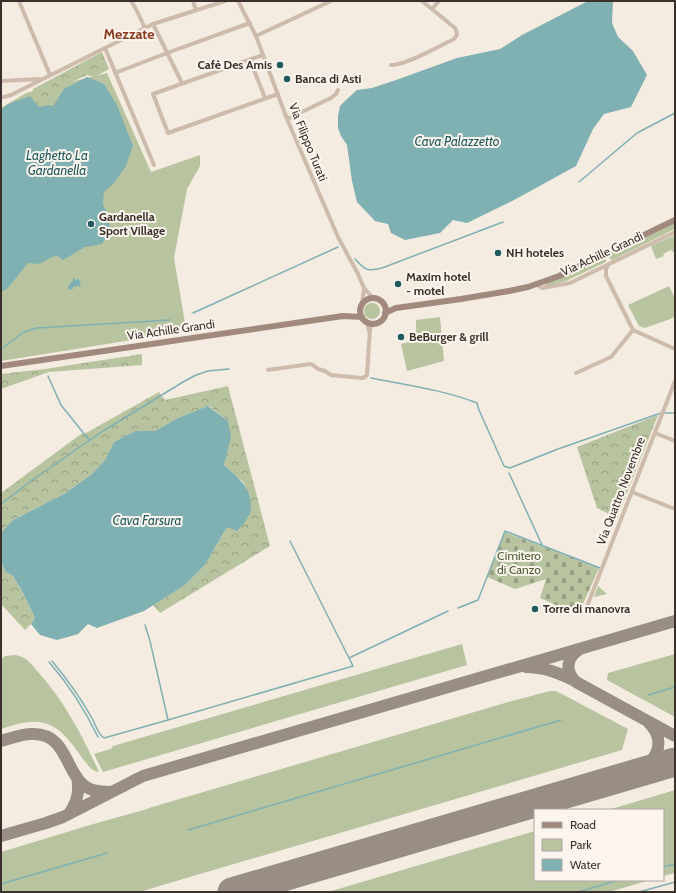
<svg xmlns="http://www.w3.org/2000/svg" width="676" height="893" font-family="Cabin,sans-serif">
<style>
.green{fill:#b8c4a0}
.forest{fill:url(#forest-crowns)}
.cemetery{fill:url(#cemetery-stones)}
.water{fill:#7fb0b2}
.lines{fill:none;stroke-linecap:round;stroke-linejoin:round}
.stream{stroke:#7fb0b2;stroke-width:1.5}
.taxiway{stroke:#988e86;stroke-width:12}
.runway{stroke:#988e86;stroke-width:29}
.street{stroke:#cdbbac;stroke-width:4}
.secondary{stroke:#a18a7d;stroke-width:6}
.poi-dot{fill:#1f5a5e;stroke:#fbf5ee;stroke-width:1.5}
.labels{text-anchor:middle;stroke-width:4;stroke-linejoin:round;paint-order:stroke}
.poi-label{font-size:12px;font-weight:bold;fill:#3b302b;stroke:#fbf5ee;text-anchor:start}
.street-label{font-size:12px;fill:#3b302b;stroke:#fbf5ee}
.park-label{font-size:12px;fill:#4a5a2e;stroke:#fbf5ee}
.water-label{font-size:13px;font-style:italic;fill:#1f5a5e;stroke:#fbf5ee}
.quarter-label{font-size:14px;font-weight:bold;fill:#8c3b22;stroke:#fbf5ee}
</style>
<defs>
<pattern id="forest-crowns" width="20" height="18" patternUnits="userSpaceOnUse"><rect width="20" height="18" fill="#b8c4a0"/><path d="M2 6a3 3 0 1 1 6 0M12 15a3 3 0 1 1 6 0" fill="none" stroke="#97a083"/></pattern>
<pattern id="cemetery-stones" width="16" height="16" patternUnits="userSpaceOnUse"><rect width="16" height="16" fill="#b8c4a0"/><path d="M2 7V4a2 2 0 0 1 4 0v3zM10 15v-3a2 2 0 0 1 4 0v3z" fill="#97a083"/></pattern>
</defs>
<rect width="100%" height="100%" fill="#f4ebe1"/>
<path class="green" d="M107,73L151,172L200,155V166L187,189L174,258L186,329L138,339L1,361V108L26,93Z
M675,223V229L612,260L610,259L609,257L610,255Z
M675,235V251L673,252L671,250L663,254L664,256L656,259L651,246Z
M603,258L606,260V262L566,281L546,286L545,284Z
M669,286L675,299V315L673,318L645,328L639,326L628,305Z
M364 311a8 8 0 1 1 16 0a8 8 0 1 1-16 0Z
M440,317L444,361L407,371L401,344L416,340V320Z
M598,586L607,594L594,597Z
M462,644L467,665L103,772L94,754L97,753L111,749L113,746Z
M675,654V717L607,680L608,673Z
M15,655C18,656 21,656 24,658C30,661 34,668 39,673C65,702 83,737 99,772C91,771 88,765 83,759C70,741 57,720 31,722C21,722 11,726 1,729V659L5,656Z
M550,691H555L560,693L628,729L622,750L139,892H1V852L90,825L147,809L149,808L512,701Z
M675,790V873L663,876V810H608Z
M535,831V880H650L609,892H328Z"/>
<path class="forest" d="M102,52L109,69L95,77L87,75L65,85L58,95L42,105L37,104L31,96L33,89Z
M142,354V365L49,372L1,389V374L45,369Z
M228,386L270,546L160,613L153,605L185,585L205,565L227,527L250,503L248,492L243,482L224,465L227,452L228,421L209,406L178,418L155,431H135L114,442L105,460L92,474L64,494L13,520L1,533V493L81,434L86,433L159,392L165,400Z
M658,415L617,518L597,508L577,447Z
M1,562L6,572L13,576L23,593L35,618L31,624L25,630L1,604Z"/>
<path class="cemetery" d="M505,532L599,568L579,613L576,614L540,598L546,579L515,589L487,577Z"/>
<path class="water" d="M588,1H613L612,23L618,37L633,51L647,75L631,107L604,114L593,129L576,166L514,200L467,223L453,220L440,233L405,240L391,233L388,224L375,221L357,202L352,181L347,145L341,136L338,128V116L340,106L346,100L357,90L372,88L399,79L457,58L500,49L522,35Z
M87,77L104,84L117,105L133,146L126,166L114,183L104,192L103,204L108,215L110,230L102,244L85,247L63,260L56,255L39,264L28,263L7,289L1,292V110L8,104L30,96L39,107L49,105L53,106L64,89Z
M73,277H74L75,280L79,279L81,286L80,287L78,286L73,287V289L69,290L68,286L70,285V283L73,281Z
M208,406L228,421L231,437L224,465C239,478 255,491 250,513C248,519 241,526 237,531L227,527L205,565L185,585L144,611L97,628L88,624L78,634L57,640L40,635L31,624L35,618L23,593L13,576L6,572L1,562V533L13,520L64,494L92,474L105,460L114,442L135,431H155L178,418Z"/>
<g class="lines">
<path class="stream" d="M579,182L637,133L675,113
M355,259C365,270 367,272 382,268L503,222
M193,313L338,247
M1,349L24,332L37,328L170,320
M48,376L61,405L89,440
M371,378C406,385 444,390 477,403L479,410L504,466L510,468L558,449L661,413H675
M509,473L542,545
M1,504L31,481L100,433L183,382L196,375L208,371L229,369
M458,608L478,600L505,531L600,568
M145,625L150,641L168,720
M349,658L448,611
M52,661C67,679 81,698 93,720C96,726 98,734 104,738L168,720L353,666L290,541
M49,662C69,685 85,710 98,737
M648,695L675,687
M188,830L561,720
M663,867L675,864
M1,884L107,853
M578,892L619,880
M639,892L675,882"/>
<path class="taxiway" d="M580,649C567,657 564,670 576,682L675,736
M526,667C544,667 559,673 575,681
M1,741C12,738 23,733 34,734C69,734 65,778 90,789C97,792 104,792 111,792
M632,775C645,767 661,757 658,739C657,733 654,728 649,723
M69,814C77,802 80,792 77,777
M1,836L46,823L63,817L137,779L143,776L675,621"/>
<path class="runway" d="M232,892L675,762"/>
<path class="street" d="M19,1L50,75
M131,1L136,9L145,28
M193,1L196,10
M238,1L256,36L287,119L338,237L358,274L364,288L373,298
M432,9L439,1
M153,24L182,83
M256,36L331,1
M105,48L154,165
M263,55L153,94L168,133L278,94
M250,60L265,98
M391,65C405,66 441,45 454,39L457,35L456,30L455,28L422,1
M115,73L167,53L250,23
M1,81L40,79
M1,97H4L11,95L153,24L225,1
M287,119L331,98L336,94L338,90
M609,264L606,269V276L633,330L675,349
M538,283L539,286L542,288L570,283L675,232
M362,303L364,289
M367,322L369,331
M268,370L310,364L313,365L318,369L325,371L331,375L362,378L365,377L367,375L370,328L374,323
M576,373L611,357L633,330
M655,433L675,441
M632,492L675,509
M586,609L675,381"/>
<path class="secondary" d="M360 311a13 13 0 1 1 26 0a13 13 0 1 1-26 0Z
M385,313L396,308L461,299L509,291L528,287L559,276L675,220
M1,366L343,316L362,317"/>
</g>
<g class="poi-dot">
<circle cx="280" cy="65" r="4"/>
<circle cx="287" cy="79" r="4"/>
<circle cx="91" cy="224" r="4"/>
<circle cx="498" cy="253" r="4"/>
<circle cx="398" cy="284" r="4"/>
<circle cx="401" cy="337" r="4"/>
<circle cx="535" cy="609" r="4"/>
</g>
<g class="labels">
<g class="poi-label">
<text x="272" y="69" text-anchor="end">Cafè Des Amis</text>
<text x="295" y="83">Banca di Asti</text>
<text x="99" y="221">Gardanella<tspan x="99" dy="14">Sport Village</tspan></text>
<text x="506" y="257">NH hoteles</text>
<text x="406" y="281">Maxim hotel<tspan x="406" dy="14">- motel</tspan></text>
<text x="409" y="341">BeBurger &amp; grill</text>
<text x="543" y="613">Torre di manovra</text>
</g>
<g class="street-label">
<text transform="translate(308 142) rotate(68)" y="4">Via Filippo Turati</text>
<text transform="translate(602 254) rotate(-25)" y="4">Via Achille Grandi</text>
<text transform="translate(171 330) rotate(-8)" y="4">Via Achille Grandi</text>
<text transform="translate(621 491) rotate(-69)" y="4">Via Quattro Novembre</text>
</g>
<g class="park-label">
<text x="519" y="560">Cimitero<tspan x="519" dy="14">di Canzo</tspan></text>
</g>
<g class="water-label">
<text x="457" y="146">Cava Palazzetto</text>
<text x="57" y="160">Laghetto La<tspan x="57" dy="15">Gardanella</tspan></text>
<text x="147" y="525">Cava Farsura</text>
</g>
<g class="quarter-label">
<text x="129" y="39">Mezzate</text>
</g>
</g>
<rect width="676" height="893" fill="none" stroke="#3b302b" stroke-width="4"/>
<rect x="534" y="809" width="130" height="72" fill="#fbf5ee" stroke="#aea6a0"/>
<rect x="542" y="822" width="20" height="6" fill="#a18a7d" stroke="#aea6a0"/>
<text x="570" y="829" font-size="12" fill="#3b302b">Road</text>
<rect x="542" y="839" width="20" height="12" fill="#b8c4a0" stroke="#aea6a0"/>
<text x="570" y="849" font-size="12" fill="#3b302b">Park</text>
<rect x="542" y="859" width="20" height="12" fill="#7fb0b2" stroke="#aea6a0"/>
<text x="570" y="869" font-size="12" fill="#3b302b">Water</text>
</svg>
